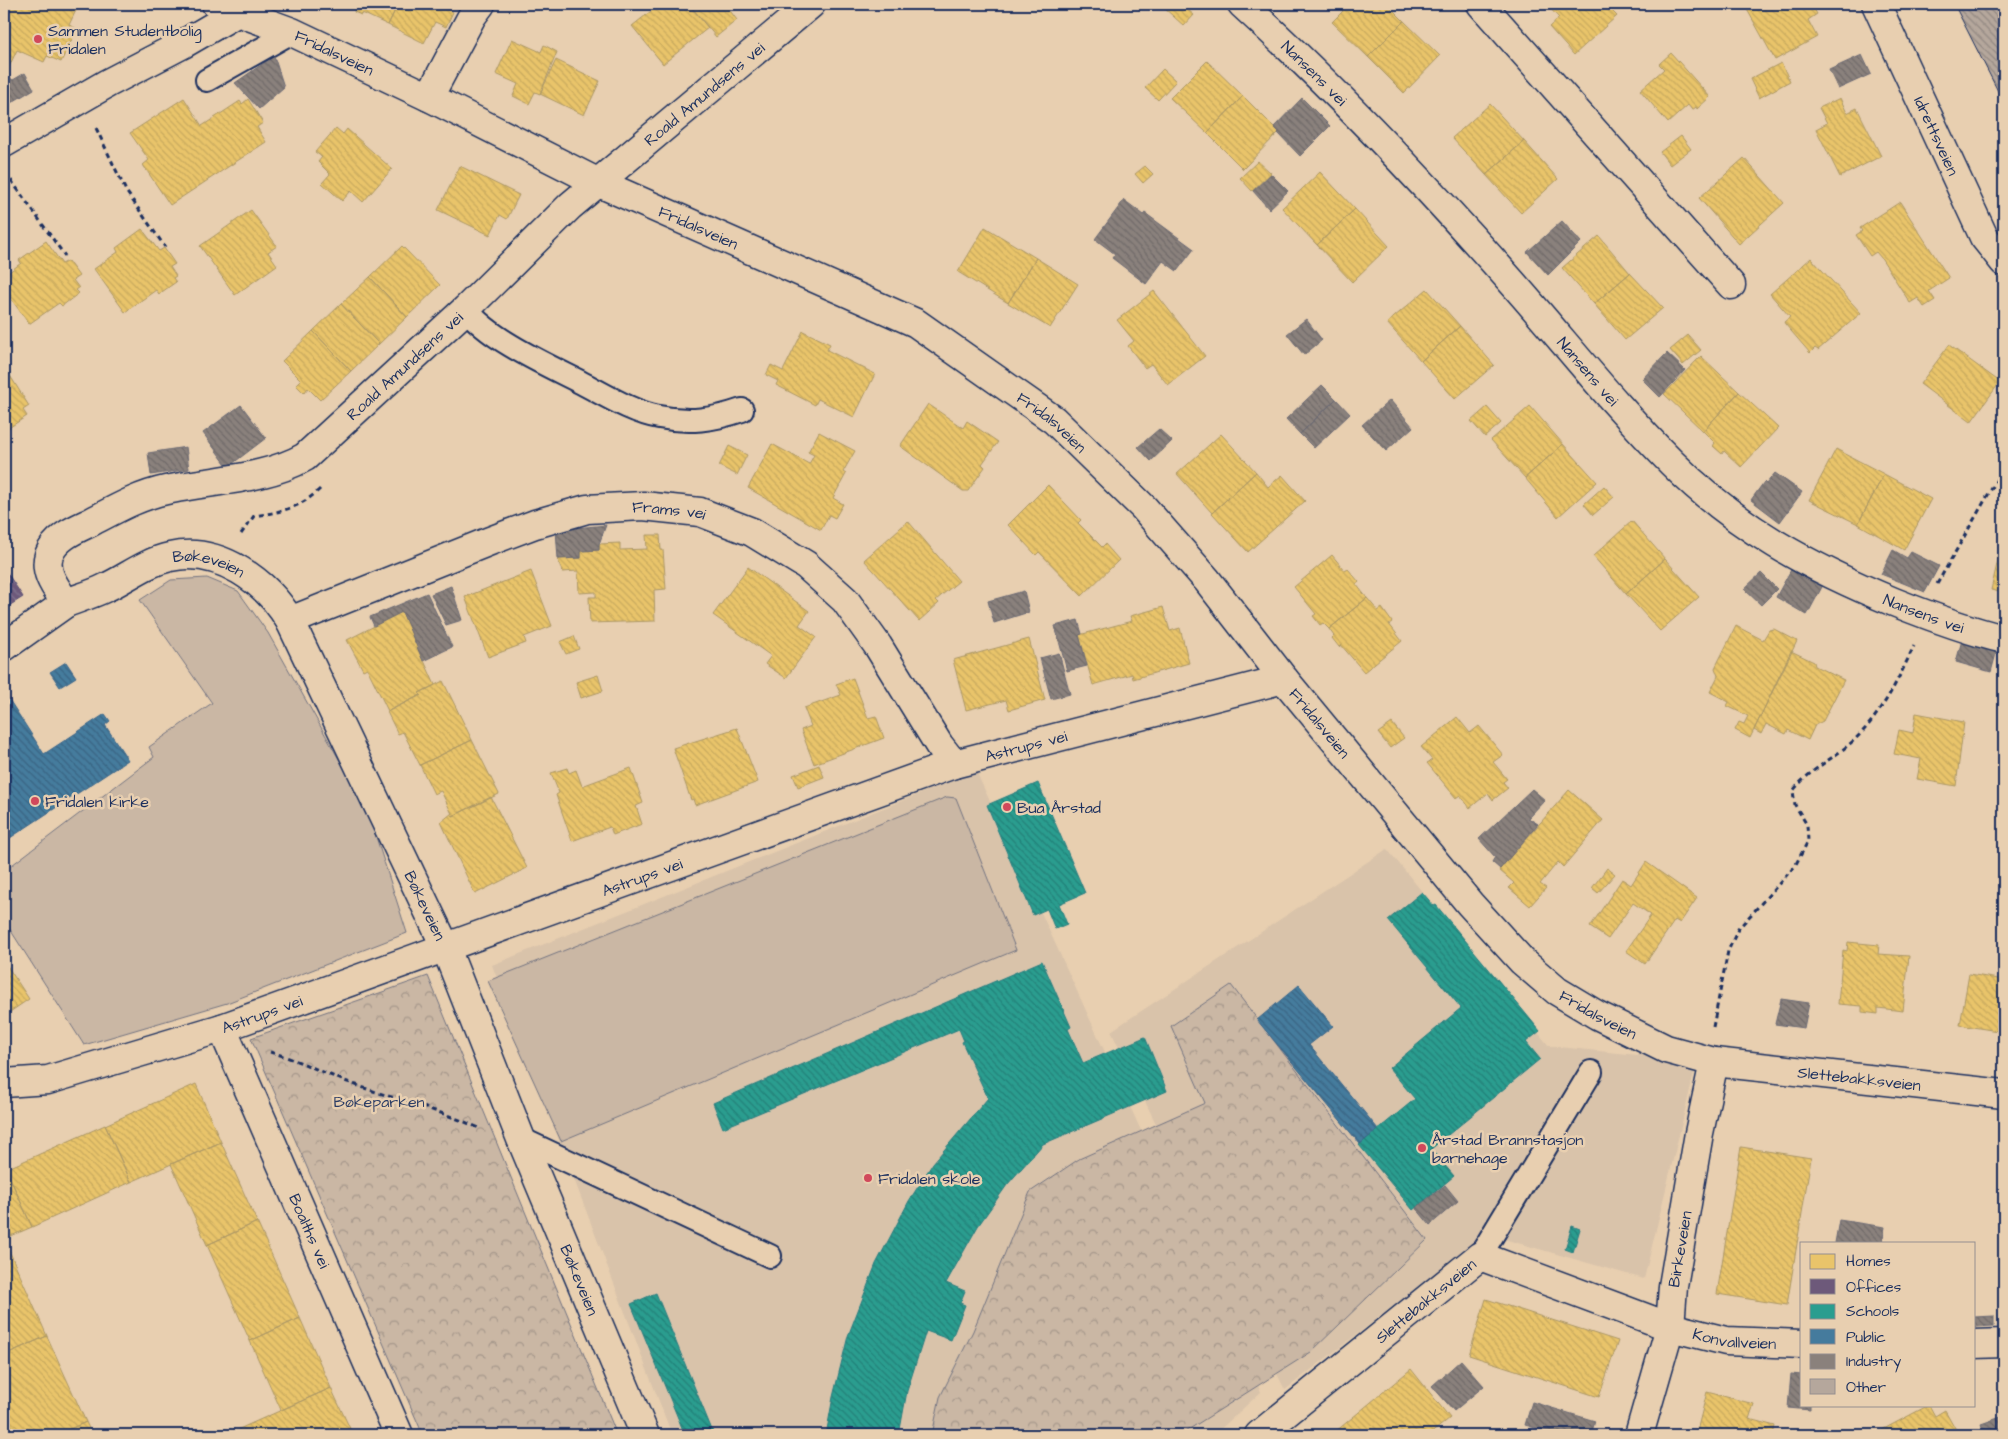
<svg xmlns="http://www.w3.org/2000/svg" width="2008" height="1439" font-family="'Architects Daughter',sans-serif">
<style>
.built{fill:#d9c3aa}
.grass{fill:#cab7a4;stroke:#727381}
.park{fill:url(#park-crowns);stroke:#727381}
.homes{fill:url(#homes-back-hatch);stroke:#ab9766}
.offices{fill:url(#offices-back-hatch);stroke:#544c72}
.schools{fill:url(#schools-back-hatch);stroke:#267c80}
.public{fill:url(#public-back-hatch);stroke:#38648a}
.industry{fill:url(#industry-back-hatch);stroke:#696873}
.building{fill:url(#building-back-hatch);stroke:#1b2f5e}
.lines{fill:none;stroke-linecap:round;stroke-linejoin:round}
.lane-casing{stroke:#1b2f5e;stroke-width:26}
.street-casing{stroke:#1b2f5e;stroke-width:31}
.secondary-casing{stroke:#1b2f5e;stroke-width:31}
.path{stroke:#1b2f5e;stroke-width:3;stroke-dasharray:5 4;stroke-linecap:butt}
.lane{stroke:#e8cfb0;stroke-width:22}
.street{stroke:#e8cfb0;stroke-width:28}
.secondary{stroke:#e8cfb0;stroke-width:28}
.poi-dot{fill:#d1495b;stroke:#e8cfb0;stroke-width:2}
.labels{text-anchor:middle;stroke-width:5;stroke-linejoin:round;paint-order:stroke}
.poi-label{font-size:16px;fill:#1b2f5e;stroke:#e8cfb0;text-anchor:start}
.street-label{font-size:16px;fill:#1b2f5e;stroke:#e8cfb0}
.park-label{font-size:16px;fill:#2c3d65;stroke:#e8cfb0}
</style>
<defs>
<pattern id="park-crowns" width="20" height="18" patternUnits="userSpaceOnUse" patternTransform="scale(1.25)"><rect width="20" height="18" fill="#cab7a4"/><path d="M2 6a3 3 0 1 1 6 0M12 15a3 3 0 1 1 6 0" fill="none" stroke="#a39589"/></pattern>
<pattern id="homes-back-hatch" width="6" height="6" patternUnits="userSpaceOnUse" patternTransform="scale(1.25)"><rect width="6" height="6" fill="#e9c46a"/><path d="M-1 5l2 2M0 0l6 6M5-1l2 2" fill="none" stroke="#c7a95e"/></pattern>
<pattern id="offices-back-hatch" width="6" height="6" patternUnits="userSpaceOnUse" patternTransform="scale(1.25)"><rect width="6" height="6" fill="#6d597a"/><path d="M-1 5l2 2M0 0l6 6M5-1l2 2" fill="none" stroke="#80738f"/></pattern>
<pattern id="schools-back-hatch" width="6" height="6" patternUnits="userSpaceOnUse" patternTransform="scale(1.25)"><rect width="6" height="6" fill="#2a9d8f"/><path d="M-1 5l2 2M0 0l6 6M5-1l2 2" fill="none" stroke="#238078"/></pattern>
<pattern id="public-back-hatch" width="6" height="6" patternUnits="userSpaceOnUse" patternTransform="scale(1.25)"><rect width="6" height="6" fill="#457b9d"/><path d="M-1 5l2 2M0 0l6 6M5-1l2 2" fill="none" stroke="#396583"/></pattern>
<pattern id="industry-back-hatch" width="6" height="6" patternUnits="userSpaceOnUse" patternTransform="scale(1.25)"><rect width="6" height="6" fill="#8a817c"/><path d="M-1 5l2 2M0 0l6 6M5-1l2 2" fill="none" stroke="#706a69"/></pattern>
<pattern id="building-back-hatch" width="6" height="6" patternUnits="userSpaceOnUse" patternTransform="scale(1.25)"><rect width="6" height="6" fill="#b5a79c"/><path d="M-1 5l2 2M0 0l6 6M5-1l2 2" fill="none" stroke="#928882"/></pattern>
</defs>
<rect width="100%" height="100%" fill="#e8cfb0"/>
<filter id="ink" filterUnits="userSpaceOnUse"><feTurbulence type="fractalNoise" baseFrequency=".02" numOctaves="2"/><feDisplacementMap in="SourceGraphic" scale="10" xChannelSelector="R" yChannelSelector="G"/><feConvolveMatrix kernelMatrix="1 2 1 2 8 2 1 2 1" color-interpolation-filters="sRGB"/></filter>
<g filter="url(#ink)">
<path class="built" d="M976,771L1261,1392L1214,1435H672L492,965Z
M1387,849L1549,1046L1697,1061L1644,1279L1486,1234L1285,1390L1111,1031Z"/>
<path class="grass" d="M207,578L238,591L268,633L367,809L407,933L227,1003L84,1045L4,920V871L154,757L149,747L212,703L140,600L171,580Z
M947,797L956,798L1016,950L561,1141L488,981Z"/>
<path class="park" d="M428,976L617,1435H423L251,1038Z
M1231,985L1427,1240L1311,1352L1180,1435H932L940,1397L973,1331L1030,1192L1079,1159L1205,1103L1171,1026Z"/>
<path class="homes" d="M4,4H79L69,25L77,29L61,62L47,56L44,62L17,50L8,69L4,67Z
M354,4H398L388,25L362,13L361,15L354,12L355,9L352,8Z
M398,4H443L442,7L453,12L446,27L435,22L424,43L388,25Z
M660,4H689L708,28L663,64L632,26Z
M689,4H725L737,20L716,37Z
M1166,4H1181L1194,15L1184,26L1163,7Z
M1335,4H1387L1404,21L1368,57L1332,22L1343,11Z
M1549,4H1605L1617,16L1574,55L1549,27L1559,18L1547,5Z
M1744,4H1811L1817,14L1808,20L1817,37L1775,60Z
M1404,21L1440,56L1404,93L1368,57Z
M512,39L541,52L544,45L557,52L540,94L535,92L529,104L513,96L518,84L496,74Z
M1671,53L1710,97L1697,109L1696,107L1692,110L1688,105L1668,123L1640,90L1664,69L1659,64Z
M556,60L600,81L584,115L540,94Z
M1207,61L1243,96L1207,133L1170,98Z
M1781,63L1790,81L1759,98L1750,79Z
M1163,69L1176,81L1158,100L1145,88Z
M1243,96L1279,132L1243,169L1207,133Z
M184,98L202,126L240,101L242,104L248,99L263,123L257,127L266,142L170,205L143,165L149,160L130,133Z
M1840,98L1847,113L1857,108L1881,156L1840,177L1816,129L1827,123L1819,108Z
M1490,104L1524,141L1486,175L1452,138Z
M336,128L343,134L347,129L392,169L363,202L351,191L342,201L322,183L330,174L318,162L322,157L315,152Z
M1681,136L1691,149L1670,165L1660,152Z
M1524,141L1558,179L1521,213L1486,175Z
M1744,158L1784,203L1739,244L1699,198Z
M1258,161L1271,173L1252,191L1240,178Z
M460,166L519,195L507,219L500,215L490,235L438,210Z
M1145,166L1153,174L1143,183L1135,174Z
M1320,172L1355,209L1317,245L1282,208Z
M1900,202L1949,278L1929,291L1935,300L1924,307L1918,298L1910,303L1882,259L1876,252L1870,256L1856,235L1862,231L1860,228Z
M1355,209L1389,246L1352,282L1317,245Z
M251,210L277,246L268,252L277,265L235,295L200,246Z
M985,227L1036,258L1008,303L958,272Z
M142,229L159,251L164,248L175,264L170,267L176,276L173,278L176,282L159,294L156,290L125,312L94,269L118,252L116,248Z
M1599,236L1630,273L1594,304L1562,268Z
M46,241L62,264L68,261L79,276L73,280L79,288L76,290L79,293L62,306L59,303L29,324L4,289V276L21,263L19,260Z
M402,246L440,285L407,317L370,277Z
M1036,258L1078,284L1050,328L1008,303Z
M1811,258L1861,313L1818,350L1815,348L1810,353L1785,324L1784,322L1790,317L1770,294Z
M1630,273L1663,308L1625,340L1594,304Z
M370,277L407,317L379,344L341,304Z
M1427,289L1460,326L1421,361L1387,323Z
M1154,291L1205,356L1168,385L1151,364L1145,368L1128,346L1134,341L1117,320Z
M341,304L379,344L351,371L313,331Z
M1460,326L1494,365L1455,399L1421,361Z
M313,331L351,371L320,400L308,388L304,393L296,385L301,380L282,361Z
M803,331L830,344L827,350L875,374L854,417L818,399L815,405L776,385L778,381L766,375L771,365L783,371Z
M1688,335L1701,350L1683,365L1670,350Z
M1949,345L2000,382L1971,422L1920,384Z
M1701,356L1739,392L1703,431L1664,394Z
M4,366L29,406L23,410L27,416L4,431Z
M1739,392L1778,428L1741,467L1724,451L1722,454L1713,446L1715,443L1703,431Z
M928,404L963,428L967,421L998,442L982,464L985,467L968,491H963L900,446Z
M1530,406L1563,444L1525,478L1491,440Z
M1487,407L1501,423L1485,437L1471,421Z
M819,432L855,451L843,472L846,474L833,498L843,504L835,518L829,515L821,530L748,488L772,444L809,464L814,455L808,452Z
M1221,434L1256,472L1212,513L1177,474Z
M1563,444L1597,482L1558,517L1525,478Z
M729,446L747,455L737,475L719,466Z
M1836,449L1884,474L1858,524L1809,500Z
M1256,472L1268,487L1282,475L1305,501L1248,552L1212,513Z
M1884,474L1931,499L1904,550L1858,524Z
M1048,485L1081,520L1078,523L1102,547L1105,544L1119,560L1082,596L1039,552L1036,555L1008,525Z
M1604,486L1614,497L1593,515L1584,504Z
M908,521L959,581L936,600L939,603L919,621L864,560Z
M1632,521L1665,559L1626,594L1593,556Z
M646,535H660L661,550H663L666,589L654,590L655,621L590,623L589,597H596V592L579,593L578,571L562,572L558,559L581,558V551L599,550V544L620,543V550L647,549Z
M2002,542H2004V593L1991,590Z
M1332,555L1345,571L1348,569L1359,582L1356,584L1367,598L1329,629L1323,623L1320,625L1313,616L1316,614L1294,587Z
M1665,559L1699,597L1660,631L1626,594Z
M748,567L809,611L799,625L816,637L786,678L765,664L771,656L713,615Z
M531,571L552,626L524,637L526,643L488,657L465,597Z
M1367,598L1378,611L1382,608L1392,622L1389,624L1402,641L1364,672L1341,645L1339,647L1332,638L1334,636L1329,629Z
M1163,607L1170,631L1180,628L1189,663L1133,679L1132,674L1093,685L1079,635L1132,621L1130,616Z
M402,612L435,685L419,693L421,695L388,711L367,668L363,670L347,640Z
M1736,626L1763,640L1769,630L1774,629L1797,641L1750,738L1735,730L1739,722L1744,724L1748,716L1727,706L1729,702L1710,692L1718,676L1715,668Z
M574,636L579,649L566,654L560,642Z
M1029,639L1045,700L1009,710L1006,700L966,710L953,660Z
M1791,651L1814,662L1815,666L1844,680L1823,721L1815,725L1808,740L1788,730L1786,734L1766,724L1761,734L1754,730Z
M598,675L603,691L581,698L576,682Z
M853,678L868,718L876,716L884,738L814,764L801,730L811,726L804,708L841,695L836,684Z
M443,681L472,740L420,765L403,732L398,734L387,712L421,695L419,693Z
M1916,713L1964,722L1956,786L1917,779L1921,759L1894,754L1899,730L1913,733Z
M1457,717L1470,733L1479,726L1503,755L1493,762L1507,779L1503,782L1508,788L1493,800L1488,793L1470,808L1460,795L1456,798L1427,763L1432,760L1421,747Z
M1392,723L1404,738L1390,748L1378,733Z
M737,728L758,782L695,805L693,799L691,800L673,748Z
M472,740L499,794L453,816L441,791L434,794L420,765Z
M819,765L824,777L798,787L793,775Z
M567,768L569,773L576,770L582,786L631,768L643,803L636,806L642,824L613,835L610,827L572,841L556,795L559,793L551,773Z
M1569,790L1603,820L1563,867L1558,862L1540,884L1546,888L1530,906L1509,888L1514,883L1499,870Z
M491,797L527,868L475,894L441,822L452,813L453,816Z
M1646,862L1697,898L1680,923L1675,920L1645,964L1626,951L1651,915L1633,903L1608,939L1590,927L1622,879L1631,885Z
M1607,868L1615,874L1598,893L1592,888Z
M1848,942L1879,945L1878,954L1909,956L1903,1011L1878,1008V1014L1862,1012V1006L1838,1004L1843,950L1847,951Z
M4,961L29,999L4,1016Z
M1969,974L2004,980V1032L1960,1025Z
M196,1084L221,1142L131,1182L105,1125Z
M105,1125L131,1182L32,1227L6,1169Z
M221,1142L257,1222L207,1245L171,1164Z
M1741,1147L1811,1158L1787,1305L1717,1294Z
M6,1169L32,1227L4,1239V1170Z
M257,1222L300,1318L250,1341L207,1245Z
M4,1239L47,1336L4,1355Z
M1486,1299L1618,1341L1599,1397L1469,1355Z
M300,1318L331,1388L281,1410L250,1341Z
M47,1336L86,1422L56,1435H16L4,1408V1355Z
M1411,1369L1450,1418L1429,1435H1337L1335,1432Z
M331,1388L353,1435H242L239,1429Z
M1707,1392L1754,1404L1749,1419L1775,1426L1773,1435H1696Z
M1929,1405L1935,1416L1945,1410L1959,1435H1882L1880,1431Z
M86,1422L92,1435H56Z
M1530,1429L1551,1435H1528Z"/>
<path class="offices" d="M4,568L23,597L4,609Z"/>
<path class="schools" d="M1038,783L1085,893L1059,904L1067,924L1055,929L1047,909L1033,915L987,805Z
M1422,892L1434,906L1436,905L1540,1031L1526,1042L1540,1059L1431,1149L1454,1176L1413,1210L1359,1145L1415,1099L1389,1068L1461,1008L1388,920Z
M1042,961L1071,1027L1068,1029L1083,1063L1145,1037L1167,1091L1043,1144L1007,1185L978,1226L946,1283L965,1291L960,1303L965,1305L951,1340L926,1331L907,1391L899,1435H826L833,1397L848,1336L876,1264L909,1201L933,1163L988,1098L962,1042L964,1041L959,1029L723,1128L713,1103Z
M1572,1226L1580,1229L1573,1252L1565,1249Z
M656,1293L714,1435H685L631,1304Z"/>
<path class="public" d="M66,662L76,677L60,687L50,672Z
M8,698L44,754L105,714L110,721L105,725L128,760L4,842V701Z
M1299,985L1333,1026L1309,1045L1378,1129L1360,1144L1257,1020Z"/>
<path class="industry" d="M1862,55L1871,74L1838,89L1829,70Z
M274,56L284,87L259,109L235,83Z
M25,73L34,89L4,107V74L13,80Z
M1302,98L1330,126L1300,156L1278,133L1279,132L1274,127Z
M1271,174L1288,191L1269,209L1253,191Z
M1124,200L1144,215L1145,213L1194,249L1177,271L1163,261L1146,284L1112,258L1115,254L1095,239Z
M1562,221L1581,242L1548,275L1527,252Z
M1306,319L1322,340L1304,355L1287,334Z
M1667,353L1685,370L1660,397L1642,379Z
M1322,385L1336,399L1300,434L1286,419Z
M1336,399L1350,414L1314,448L1300,434Z
M1390,400L1413,427L1386,451L1362,425Z
M241,405L266,438L228,467L203,433Z
M1159,429L1172,441L1151,461L1138,447Z
M186,447L189,469L151,475L148,453Z
M1775,473L1802,492L1780,522L1751,500L1764,482L1766,484Z
M606,525L599,544V550L581,551V558L558,559L556,530Z
M1893,550L1907,558L1911,552L1939,566L1925,592L1881,574Z
M1792,568L1823,585L1807,615L1776,597Z
M1761,573L1777,589L1761,605L1744,589Z
M451,586L462,620L446,625L431,594Z
M1024,591L1029,612L994,623L988,601Z
M427,593L452,647L423,661L402,612L374,626L370,617Z
M1078,620L1082,634L1079,635L1087,666L1067,671L1055,626Z
M1962,640L1997,650L1991,672L1956,662Z
M1059,653L1070,694L1051,699L1040,658Z
M1532,789L1545,800L1528,818L1538,824L1500,869L1492,862L1495,857L1479,839Z
M1781,999L1809,1003L1804,1028L1775,1024Z
M1445,1185L1458,1201L1430,1225L1416,1208Z
M1839,1220L1885,1227L1882,1243H1835Z
M1994,1316V1326L1974,1327V1317Z
M1461,1360L1484,1386L1454,1411L1432,1386Z
M1791,1374L1802,1375V1405H1810V1410L1788,1408Z
M1532,1402L1595,1421L1591,1435H1560L1525,1425Z
M2004,1416V1435H1985L1981,1424Z"/>
<path class="building" d="M1954,4H2004V103Z"/>
<g class="lines">
<g class="lane-casing">
<path id="lane" d="M207,80L292,32
M466,309C490,340 547,365 582,383C607,396 632,412 659,417C689,423 713,420 742,410
M521,1139L770,1256
M1480,1256L1591,1072"/>
</g>
<g class="street-casing">
<g id="street">
<path id="s1" d="M1242,4C1337,90 1425,184 1510,280C1564,341 1614,405 1672,463C1737,528 1809,567 1894,602C1929,616 1966,630 2004,639"/>
<path d="M1481,4L1731,285"/>
<path id="s2" d="M1876,4L1984,237L2004,262"/>
<path d="M429,97L472,16L481,4"/>
<path d="M4,143L108,83L183,44L252,4"/>
<path id="s3" d="M66,603C79,598 93,594 105,588C127,578 146,562 170,557C219,546 267,582 290,621L445,946L521,1139L645,1435"/>
<path id="s4" d="M290,621L490,541L535,524L587,509L643,506L700,512L752,532L806,565L845,600L878,646L939,745L954,764"/>
<path id="s5" d="M4,647L66,603C57,589 43,573 49,555C55,538 74,530 89,523C114,510 138,496 166,490C211,480 264,480 305,457L466,309L570,206L811,4"/>
<path id="s6" d="M222,1028L399,1435"/>
<path id="s7" d="M4,1083L48,1080L222,1028L954,764L1284,679"/>
<path id="s8" d="M1670,1327L1726,1341L1802,1344"/>
<path d="M1974,1344L2004,1343"/>
</g>
</g>
<g class="secondary-casing">
<g id="secondary">
<path id="s9" d="M216,4L292,32L429,97L597,182L916,323L1054,420L1144,508L1207,580L1284,679L1470,904L1522,961L1557,991L1597,1015L1666,1049L1714,1062L2004,1094"/>
<path id="s10" d="M1259,1435L1480,1256L1670,1327"/>
<path id="s11" d="M1639,1435L1670,1327L1673,1286L1699,1133L1714,1062"/>
</g>
</g>
<path class="path" d="M96,128L126,191L165,247
M11,180L65,256
M241,534L254,516C281,512 301,508 321,488
M1937,584L2004,467
M1713,1027L1728,951L1738,929L1795,866L1808,841L1807,825L1795,805L1793,791C1809,770 1833,759 1852,742C1881,716 1898,680 1914,646
M270,1052C300,1060 326,1075 356,1085C397,1100 439,1110 479,1128"/>
<use href="#lane" class="lane"/>
<use href="#street" class="street"/>
<use href="#secondary" class="secondary"/>
</g>
</g>
<g class="poi-dot">
<circle cx="38" cy="39" r="5"/>
<circle cx="35" cy="801" r="5"/>
<circle cx="1007" cy="807" r="5"/>
<circle cx="1422" cy="1148" r="5"/>
<circle cx="868" cy="1178" r="5"/>
</g>
<g class="labels">
<g class="poi-label">
<text x="48" y="36">Sammen Studentbolig<tspan x="48" dy="18">Fridalen</tspan></text>
<text x="45" y="807">Fridalen kirke</text>
<text x="1017" y="813">Bua Årstad</text>
<text x="1432" y="1145">Årstad Brannstasjon<tspan x="1432" dy="18">barnehage</tspan></text>
<text x="878" y="1184">Fridalen skole</text>
</g>
<g class="street-label">
<text dy="6" stroke="none"><textPath href="#s9" startOffset="128">Fridalsveien</textPath></text>
<text dy="6" stroke="none"><textPath href="#s1" startOffset="100">Nansens vei</textPath></text>
<text dy="6" stroke="none"><textPath href="#s5" startOffset="949">Roald Amundsens vei</textPath></text>
<text dy="6" stroke="none"><textPath href="#s2" startOffset="145">Idrettsveien</textPath></text>
<text dy="6" stroke="none"><textPath href="#s9" startOffset="532">Fridalsveien</textPath></text>
<text dy="6" stroke="none"><textPath href="#s5" startOffset="544">Roald Amundsens vei</textPath></text>
<text dy="6" stroke="none"><textPath href="#s1" startOffset="505">Nansens vei</textPath></text>
<text dy="6" stroke="none"><textPath href="#s9" startOffset="938">Fridalsveien</textPath></text>
<text dy="6" stroke="none"><textPath href="#s4" startOffset="400">Frams vei</textPath></text>
<text dy="6" stroke="none"><textPath href="#s3" startOffset="154">Bøkeveien</textPath></text>
<text dy="6" stroke="none"><textPath href="#s1" startOffset="925">Nansens vei</textPath></text>
<text dy="6" stroke="none"><textPath href="#s9" startOffset="1342">Fridalsveien</textPath></text>
<text dy="6" stroke="none"><textPath href="#s7" startOffset="1078">Astrups vei</textPath></text>
<text dy="6" stroke="none"><textPath href="#s7" startOffset="672">Astrups vei</textPath></text>
<text dy="6" stroke="none"><textPath href="#s3" startOffset="574">Bøkeveien</textPath></text>
<text dy="6" stroke="none"><textPath href="#s7" startOffset="268">Astrups vei</textPath></text>
<text dy="6" stroke="none"><textPath href="#s9" startOffset="1748">Fridalsveien</textPath></text>
<text dy="6" stroke="none"><textPath href="#s9" startOffset="2020">Slettebakksveien</textPath></text>
<text dy="6" stroke="none"><textPath href="#s6" startOffset="221">Boalths vei</textPath></text>
<text dy="6" stroke="none"><textPath href="#s11" startOffset="191">Birkeveien</textPath></text>
<text dy="6" stroke="none"><textPath href="#s3" startOffset="979">Bøkeveien</textPath></text>
<text dy="6" stroke="none"><textPath href="#s10" startOffset="214">Slettebakksveien</textPath></text>
<text dy="6" stroke="none"><textPath href="#s8" startOffset="66">Konvallveien</textPath></text>
</g>
<g class="park-label">
<text x="379" y="1107">Bøkeparken</text>
</g>
</g>
<rect width="2008" height="1439" fill="none" stroke="#e8cfb0" stroke-width="20"/>
<rect x="10" y="10" width="1988" height="1419" fill="none" stroke="#1b2f5e" stroke-width="2" filter="url(#ink)"/>
<rect x="1800" y="1242" width="175" height="165" fill="#e8cfb0" stroke="#968f8f"/>
<rect x="1810" y="1254" width="25" height="15" fill="#e9c46a" stroke="#968f8f"/>
<text x="1846" y="1266" font-size="15" fill="#1b2f5e">Homes</text>
<rect x="1810" y="1279" width="25" height="15" fill="#6d597a" stroke="#968f8f"/>
<text x="1846" y="1292" font-size="15" fill="#1b2f5e">Offices</text>
<rect x="1810" y="1304" width="25" height="15" fill="#2a9d8f" stroke="#968f8f"/>
<text x="1846" y="1316" font-size="15" fill="#1b2f5e">Schools</text>
<rect x="1810" y="1329" width="25" height="15" fill="#457b9d" stroke="#968f8f"/>
<text x="1846" y="1342" font-size="15" fill="#1b2f5e">Public</text>
<rect x="1810" y="1354" width="25" height="15" fill="#8a817c" stroke="#968f8f"/>
<text x="1846" y="1366" font-size="15" fill="#1b2f5e">Industry</text>
<rect x="1810" y="1379" width="25" height="15" fill="#b5a79c" stroke="#968f8f"/>
<text x="1846" y="1392" font-size="15" fill="#1b2f5e">Other</text>
</svg>
